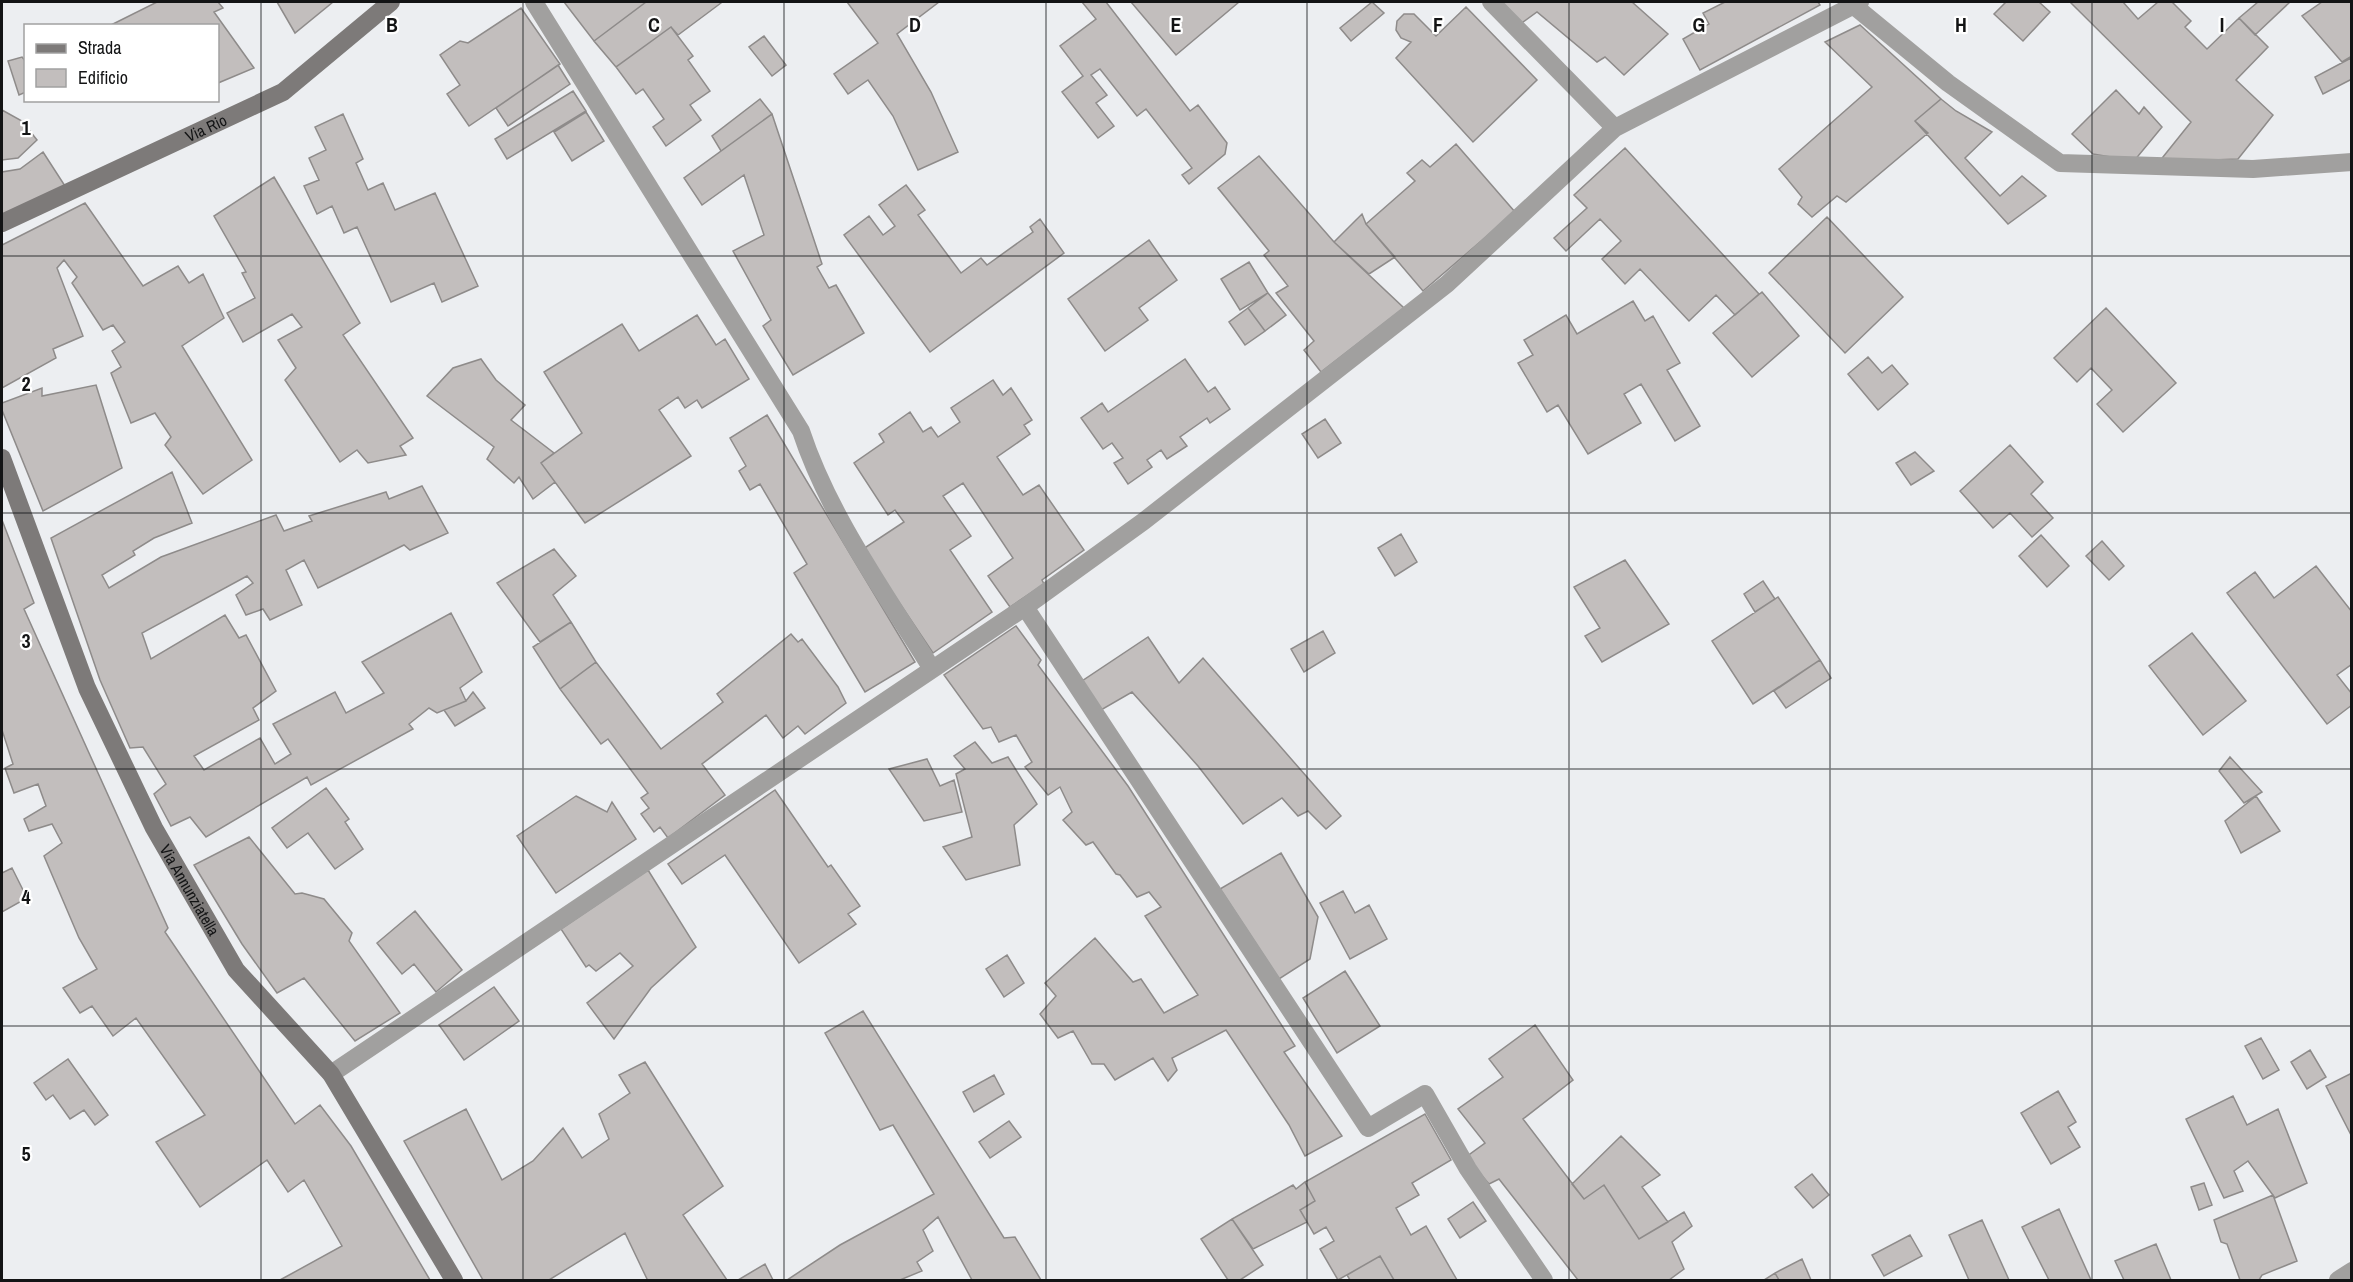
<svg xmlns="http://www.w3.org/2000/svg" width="2353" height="1282" font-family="'Archivo Narrow',sans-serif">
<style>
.building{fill:#c2bebd;stroke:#8e8b8a;stroke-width:1.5}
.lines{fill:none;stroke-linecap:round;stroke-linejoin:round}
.street{stroke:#a1a09f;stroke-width:18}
.secondary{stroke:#7d7a79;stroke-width:18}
.grid{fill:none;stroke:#131415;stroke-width:1.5;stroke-opacity:0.55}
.labels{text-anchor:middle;stroke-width:4.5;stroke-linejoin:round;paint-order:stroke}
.street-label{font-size:16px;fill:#131415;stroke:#fff}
.grid-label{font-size:20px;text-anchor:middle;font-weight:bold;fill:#131415;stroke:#fff;stroke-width:4.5;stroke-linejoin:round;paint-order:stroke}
</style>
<rect width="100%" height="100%" fill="#eceef1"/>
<path class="building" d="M157,2H218L223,8L214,12L254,68L218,83V26H109Z
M277,2H333L295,33Z
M564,2H646L594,41Z
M646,2H719L721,3L678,35L671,27L616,67L594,41Z
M847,2H939L897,34L931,92L958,152L918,170L893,116L868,80L848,94L834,74L878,43Z
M1082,2H1106L1190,111L1198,105L1227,143L1225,154L1189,184L1182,175L1192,168L1146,109L1137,116L1100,69L1091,75L1107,95L1096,103L1114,126L1098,138L1062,92L1083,76L1060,46L1096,19Z
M1131,2H1239L1176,55Z
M1372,2L1384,13L1351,41L1340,28Z
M1496,2H1632L1668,34L1624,75L1605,57L1597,62L1537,12L1519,25Z
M1725,2H1818L1820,5L1700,70L1683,39L1709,24L1703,13Z
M2006,2H2039L2050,12L2023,41L1994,14Z
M2070,2H2123L2138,19L2158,2H2172L2191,21L2185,27L2207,49L2239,18L2268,47L2236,80L2273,115L2238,159L2159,162L2191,122Z
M2258,2H2290L2255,35L2239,18Z
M2322,2H2352V56L2342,62L2302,16Z
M1466,7L1537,80L1473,142L1396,58L1411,42L1401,38L1396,30L1397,21L1404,14H1414L1436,36Z
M521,8L560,64L469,126L447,94L460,85L440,55L460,41L468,43Z
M1860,25L1941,99L1915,121L1928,133L1846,202L1837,196L1812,217L1798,204L1802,197L1779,169L1872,87L1825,42Z
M671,27L693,56L688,60L710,91L690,105L701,120L666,146L653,127L664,119L643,89L636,94L616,67Z
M764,36L786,65L772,76L749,47Z
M22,57L26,62V92L19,95L8,61Z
M2351,58L2352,79L2323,94L2315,77Z
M558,65L570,84L508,126L496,108Z
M2116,90L2139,114L2144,107L2162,127L2134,161L2093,154L2072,134Z
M573,91L586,111L507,159L495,139Z
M760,99L772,114L721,151L712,136Z
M1941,99L1956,111L1992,132L1965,158L2000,196L2022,176L2046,196L2008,224L1915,121Z
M2,110L22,121L37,140L18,158L2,160Z
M586,112L604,141L572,161L554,132Z
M343,114L363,159L356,163L368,190L383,183L395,210L435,193L478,286L442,302L434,283L391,302L357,227L344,233L332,206L317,214L304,186L319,180L309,158L326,150L315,127Z
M772,114L822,264L817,267L829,288L836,285L864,333L793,375L763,326L771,320L733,251L764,235L744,175L702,205L684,178Z
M1456,144L1515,212L1423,291L1366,224L1415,181L1407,173L1422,160L1430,167Z
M1625,148L1759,294L1735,315L1716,295L1689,321L1640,269L1625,284L1602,259L1621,241L1600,219L1566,251L1554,238L1587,208L1574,195Z
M43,152L65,186L2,217V172L20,169Z
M1259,156L1334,242L1404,308L1321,372L1304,350L1314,341L1276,293L1288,286L1264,255L1269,251L1218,188Z
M274,177L360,323L343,335L413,438L400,446L406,455L368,463L357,450L340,462L285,380L296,368L278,340L302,327L292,314L243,342L227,313L255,298L242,273L246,272L214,216Z
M906,185L925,210L918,215L961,273L981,258L987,265L1033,232L1030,227L1040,219L1064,253L930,352L844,235L869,216L883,235L895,226L879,205Z
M85,203L143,286L178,266L189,283L203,274L224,318L182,346L252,460L203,494L165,445L171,437L155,413L131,423L111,373L121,367L112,351L125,342L113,325L103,330L72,283L77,277L64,260L57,268L83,336L53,349L56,358L2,388V245Z
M1362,214L1366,224L1395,257L1369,274L1334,242Z
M1827,217L1903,297L1845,353L1769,273Z
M1149,240L1177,280L1139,308L1148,320L1105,351L1068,299Z
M1249,262L1268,293L1240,310L1221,279Z
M1762,292L1799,336L1752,377L1713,333Z
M1268,293L1286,315L1265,331L1248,308Z
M1633,301L1645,321L1653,316L1680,363L1667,370L1700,426L1675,441L1641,384L1624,394L1641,423L1588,454L1558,405L1547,412L1518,363L1533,355L1524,340L1566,315L1577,334Z
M1248,308L1265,331L1245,345L1229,322Z
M2106,308L2176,383L2123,432L2097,404L2112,390L2091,368L2077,382L2054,358Z
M697,315L716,345L725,339L749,379L702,408L697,400L685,408L678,397L659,410L691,456L585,523L541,463L582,433L544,372L622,324L639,351Z
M1868,357L1882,373L1892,365L1908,384L1878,410L1848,374Z
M481,359L496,380L525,405L511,420L554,453L541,463L555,482L533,499L519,477L514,483L487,459L494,447L427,396L453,368Z
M1185,359L1208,392L1215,387L1230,409L1210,423L1207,418L1180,437L1187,446L1167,459L1161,450L1147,460L1152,467L1128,484L1114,463L1123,458L1112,443L1103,449L1081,418L1102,403L1108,412Z
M993,380L1003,395L1011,388L1032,420L1024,425L1030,434L997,457L1023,495L1039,485L1084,550L1042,580L1044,584L1010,607L988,576L1013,558L963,483L943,496L971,536L950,550L992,612L933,653L863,549L904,522L895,510L888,515L854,463L884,442L879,434L910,412L923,432L931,427L938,437L960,422L951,408Z
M96,385L122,468L43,511L2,410V403L42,388V396Z
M767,415L915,662L865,692L794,573L807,564L760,484L750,490L739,471L746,466L730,438Z
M1325,419L1341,443L1318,458L1302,434Z
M2010,445L2043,482L2031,494L2053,518L2032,537L2010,513L1993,528L1960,491Z
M1915,452L1934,471L1911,485L1896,463Z
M172,472L192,523L154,538L133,551L135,555L102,575L109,588L161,557L276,515L284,531L312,521L309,516L386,492L389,499L422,486L448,533L410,550L404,545L318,588L304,560L286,570L302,605L270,620L263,609L246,615L236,595L253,583L247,576L142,633L151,659L225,615L239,638L246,635L276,691L253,708L259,720L194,756L204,770L260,738L275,764L291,754L273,724L335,692L346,713L384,693L362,662L451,613L482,672L460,688L466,701L437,713L429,708L409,724L413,729L311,785L307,777L206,837L190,817L171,826L154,794L166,784L143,747L130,748L100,680L51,538Z
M2,520L34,603L24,609L168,928L165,932L295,1124L320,1105L351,1146L430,1280H280L342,1246L304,1180L288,1192L267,1160L200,1207L156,1142L205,1115L136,1018L113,1036L92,1006L80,1013L63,988L97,969L79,938L44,856L62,843L52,824L29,831L24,819L46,806L38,784L14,793L5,768L13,764L2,730Z
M1401,534L1417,562L1395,576L1378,548Z
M2041,535L2069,566L2047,587L2019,556Z
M2102,541L2124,566L2109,580L2086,556Z
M554,549L576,576L553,595L571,622L540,642L497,583Z
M1625,560L1669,624L1602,662L1585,636L1600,628L1574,587Z
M2316,566L2352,612V664L2337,675L2352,694V705L2327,724L2227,593L2255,572L2274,598Z
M1763,581L1775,599L1755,612L1744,594Z
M1778,597L1820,660L1753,704L1712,641Z
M571,622L596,662L560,689L533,647Z
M1016,626L1041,660L1038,665L1128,786L1295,1046L1284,1052L1342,1136L1305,1156L1289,1125L1226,1030L1172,1058L1177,1070L1168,1081L1153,1058L1115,1080L1104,1064H1092L1073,1031L1058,1038L1040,1014L1056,996L1045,983L1095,938L1133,982L1141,979L1164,1013L1198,995L1145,916L1161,907L1149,892L1137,897L1120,875L1116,874L1093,842L1086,845L1063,820L1072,812L1060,787L1048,795L1025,767L1032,762L1016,735L999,742L991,727L983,729L944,675Z
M1323,631L1335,653L1304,672L1291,649Z
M2192,633L2246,701L2203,735L2149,666Z
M791,634L798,642L802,639L838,687L846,703L805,734L798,726L783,738L766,715L702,764L725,795L668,838L660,827L654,832L641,814L649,808L641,798L648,793L608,739L601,744L560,689L596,662L661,749L723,702L717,694Z
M1148,637L1179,683L1203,658L1341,816L1326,829L1308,811L1298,816L1282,798L1243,824L1198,766L1132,692L1101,710L1082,681Z
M1820,660L1831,678L1786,708L1774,691Z
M473,692L485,708L455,726L444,710L466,701Z
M975,742L992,763L1008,757L1037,804L1014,825L1020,865L966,880L943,847L972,837L956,774L965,769L954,756Z
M2230,757L2262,792L2244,803L2219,771Z
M927,759L940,786L954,780L962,812L924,821L889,769Z
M326,788L349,819L345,822L363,849L335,869L308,833L287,848L272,828Z
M775,790L828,867L831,865L860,906L848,914L856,924L799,963L725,855L682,884L668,864Z
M576,796L607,812L612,802L636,839L556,893L517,836Z
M2256,796L2280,831L2241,853L2225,821Z
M249,837L295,894L302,893L324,899L352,933L349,941L400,1013L355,1041L304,978L277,993L242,944L194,865Z
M1281,853L1318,917L1310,959L1279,979L1220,889Z
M12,868L27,898L2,912V873Z
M648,870L696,947L651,988L614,1039L587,1003L633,966L620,953L596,971L589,965L586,967L561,929Z
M1343,891L1355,913L1369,905L1387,939L1350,959L1320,903Z
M415,911L462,970L436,992L414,964L402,974L377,943Z
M1007,955L1024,983L1004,997L986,969Z
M1345,971L1380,1026L1337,1053L1303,998Z
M494,987L519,1021L464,1060L439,1025Z
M863,1011L1004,1238L1015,1237L1041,1280H972L938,1217L923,1230L933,1251L917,1262L922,1271L900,1280H787L840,1245L934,1194L893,1125L880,1130L825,1033Z
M1535,1025L1573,1080L1523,1119L1584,1199L1604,1185L1639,1239L1684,1212L1692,1226L1672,1242L1684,1269L1669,1280H1578L1499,1179L1489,1184L1466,1157L1485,1143L1458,1109L1503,1077L1489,1059Z
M2261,1038L2279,1070L2263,1079L2245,1046Z
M2310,1050L2326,1077L2307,1089L2291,1062Z
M68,1059L108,1115L95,1125L84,1110L70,1119L53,1095L46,1100L34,1083Z
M645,1062L723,1186L683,1215L727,1280H645L647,1279L625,1233L549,1280H483L404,1141L466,1109L502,1180L533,1161L563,1128L582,1158L609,1139L599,1114L630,1093L619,1075Z
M2352,1073V1137L2326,1086Z
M994,1075L1004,1094L974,1112L963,1092Z
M2058,1091L2076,1122L2068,1127L2080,1147L2051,1164L2021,1113Z
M2233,1096L2247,1125L2278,1109L2307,1183L2275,1198L2248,1161L2234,1171L2243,1191L2224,1198L2186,1119Z
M1425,1114L1451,1160L1412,1183L1419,1195L1396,1208L1411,1235L1426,1226L1457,1280H1394L1380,1256L1338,1280L1320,1249L1334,1241L1326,1227L1314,1234L1300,1210L1315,1201L1305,1182Z
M1009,1121L1021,1137L990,1158L979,1142Z
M1621,1136L1660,1175L1642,1187L1668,1222L1639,1239L1604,1185L1584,1199L1572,1184Z
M1812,1174L1829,1195L1813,1208L1795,1187Z
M1305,1182L1315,1201L1300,1210L1307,1222L1253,1249L1232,1219L1293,1185L1296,1189Z
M2204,1183L2212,1205L2199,1210L2191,1187Z
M2273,1195L2297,1261L2262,1275L2259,1280H2240L2227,1244L2221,1242L2214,1220Z
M1473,1202L1486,1221L1460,1238L1448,1219Z
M2059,1209L2091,1280H2049L2022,1227Z
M1232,1219L1263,1265L1240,1280H1228L1201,1239Z
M1982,1220L2009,1280H1969L1949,1235Z
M1910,1235L1922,1256L1884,1276L1872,1255Z
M2156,1244L2171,1280H2124L2115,1261Z
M1380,1256L1394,1280H1350L1347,1275Z
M1802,1259L1811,1280H1779L1775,1273Z
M765,1264L773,1280H738Z
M1775,1273L1779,1280H1764Z"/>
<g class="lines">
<path class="street" d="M534,2L801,431C829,516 885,593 932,669
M1491,2L1615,128
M1853,5L1948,83L2060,163L2253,169L2352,162
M1025,607L1368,1128L1425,1094L1468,1169L1544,1280
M331,1074L1025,607L1144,521L1447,284L1615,128L1860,2
M2338,1280L2352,1271"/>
<g class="secondary">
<path id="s1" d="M2,223L283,92L391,2"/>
<path id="s2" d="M2,458L87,688L154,828L236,970L331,1074L454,1280"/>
</g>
</g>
<path class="grid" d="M261,2V1280M523,2V1280M784,2V1280M1046,2V1280M1307,2V1280M1569,2V1280M1830,2V1280M2092,2V1280M2,256H2352M2,513H2352M2,769H2352M2,1026H2352"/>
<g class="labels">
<g class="street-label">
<text dy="6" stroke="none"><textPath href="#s1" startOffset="225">Via Rio</textPath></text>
<text dy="6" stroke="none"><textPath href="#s2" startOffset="472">Via Annunziatella</textPath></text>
</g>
</g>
<g class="grid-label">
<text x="392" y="32">B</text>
<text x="654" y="32">C</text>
<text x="915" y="32">D</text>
<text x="1176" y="32">E</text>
<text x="1438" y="32">F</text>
<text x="1699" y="32">G</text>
<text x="1961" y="32">H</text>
<text x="2222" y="32">I</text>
<text x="26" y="135">1</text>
<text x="26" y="391">2</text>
<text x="26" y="648">3</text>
<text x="26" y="904">4</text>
<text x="26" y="1161">5</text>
</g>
<rect width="2353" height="1282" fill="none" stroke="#131415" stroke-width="6"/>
<rect x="24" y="24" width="195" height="78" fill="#ffffff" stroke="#a1a1a1" stroke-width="1.5"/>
<rect x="36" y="44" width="30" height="9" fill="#7d7a79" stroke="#a1a1a1" stroke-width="1.5"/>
<text x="78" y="54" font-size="18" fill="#131415">Strada</text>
<rect x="36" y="69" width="30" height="18" fill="#c2bebd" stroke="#a1a1a1" stroke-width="1.5"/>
<text x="78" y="84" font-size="18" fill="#131415">Edificio</text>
</svg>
